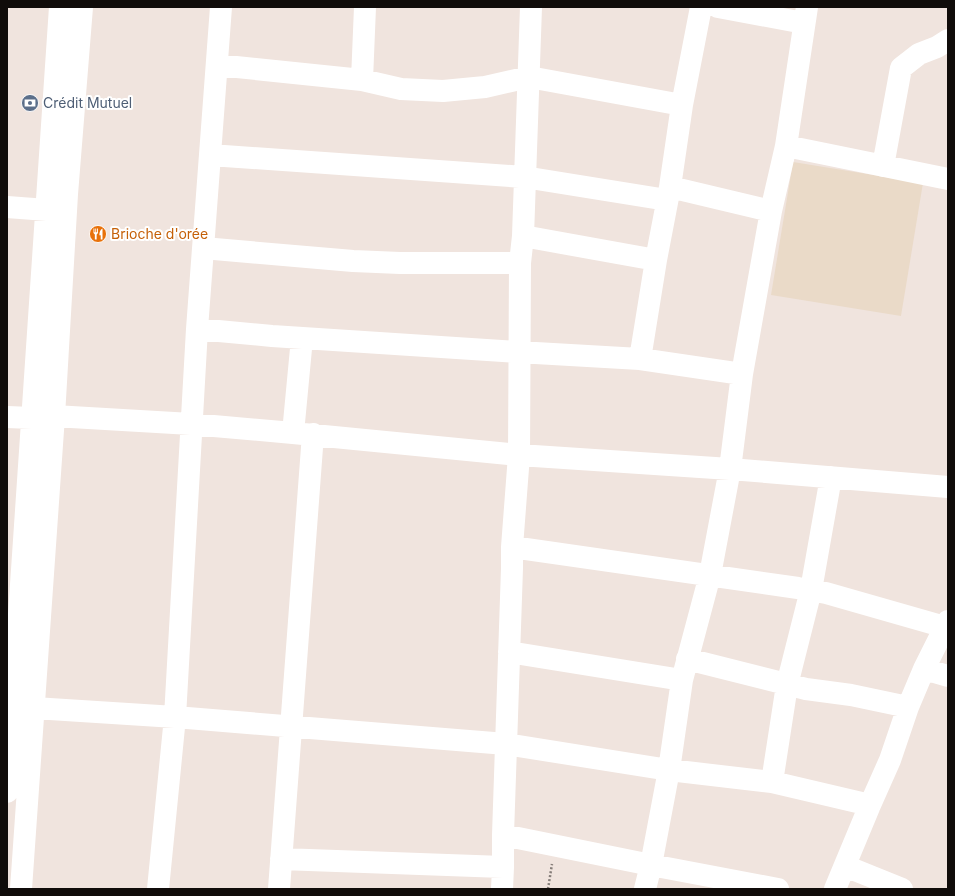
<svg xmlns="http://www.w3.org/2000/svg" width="955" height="896" font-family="Inter,sans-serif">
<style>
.education{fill:#eadac8}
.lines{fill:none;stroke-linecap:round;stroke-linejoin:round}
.path{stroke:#857d79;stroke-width:2.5;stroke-dasharray:2 2;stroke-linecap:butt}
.minor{stroke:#fff;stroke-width:22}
.labels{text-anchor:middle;stroke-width:4;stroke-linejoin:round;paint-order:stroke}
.service-label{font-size:14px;fill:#4e5e75;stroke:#fff;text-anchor:start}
.food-label{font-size:14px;fill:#c56008;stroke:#fff;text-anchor:start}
</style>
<rect width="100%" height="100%" fill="#f0e4de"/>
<path class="education" d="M793,162L923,183L901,316L771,295Z"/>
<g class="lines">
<path class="path" d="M548,889L552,864"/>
<path class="minor" d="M718,7L804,23
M217,65L362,80L401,89L443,91L485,87L529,77L682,105
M362,80L365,7
M786,146L948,179
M210,155L524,177L667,200
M883,166L901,68L919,54L937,47L948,40
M670,187L771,211
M7,207L47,210
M523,236L656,260
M203,248L353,261L400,263H520
M197,329L272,336L518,352L640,359L742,374
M640,359L656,260L670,187L682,105L701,7
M54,416L191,424L293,433L519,455L730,469L948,487
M7,417L32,418
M293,433L302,338
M512,547L798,588L826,593L945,627
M509,652L682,680
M687,659L806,689L851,695L908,707
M924,669L948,676
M34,708L175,717L506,744L669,770L772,782L870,805
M772,782L787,685L811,590L831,477
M7,792L60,7
M503,835L651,865L778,889
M281,859L503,867
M845,866L902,889
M21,889L54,416L67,194L82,7
M158,889L175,717L197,329L221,7
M279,889L313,434
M502,889L503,867V835L512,568V547L519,455L520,263L523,236L531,7
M645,889L651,865L669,770L682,680L710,575L730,469L742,374L771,211L786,146L807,7
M835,889L870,805L890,760L908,707L924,669L948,621"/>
</g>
<defs>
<g id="bank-disc" transform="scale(0.9)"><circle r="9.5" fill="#5c6f8a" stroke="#fff"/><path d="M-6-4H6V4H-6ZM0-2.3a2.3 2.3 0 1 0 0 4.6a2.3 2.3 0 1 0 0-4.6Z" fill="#fff"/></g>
<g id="restaurant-disc" transform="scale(0.9)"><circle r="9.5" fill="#e8710a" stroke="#fff"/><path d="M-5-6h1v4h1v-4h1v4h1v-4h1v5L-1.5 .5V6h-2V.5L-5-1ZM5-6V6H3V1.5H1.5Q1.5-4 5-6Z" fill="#fff"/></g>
</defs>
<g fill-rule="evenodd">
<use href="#bank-disc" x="30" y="103"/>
<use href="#restaurant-disc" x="98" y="234"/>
</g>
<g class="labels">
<g class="service-label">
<text x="43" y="108">Crédit Mutuel</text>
</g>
<g class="food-label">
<text x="111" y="239">Brioche d'orée</text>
</g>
</g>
<rect width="955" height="896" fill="none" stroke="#100c0a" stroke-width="16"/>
</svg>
